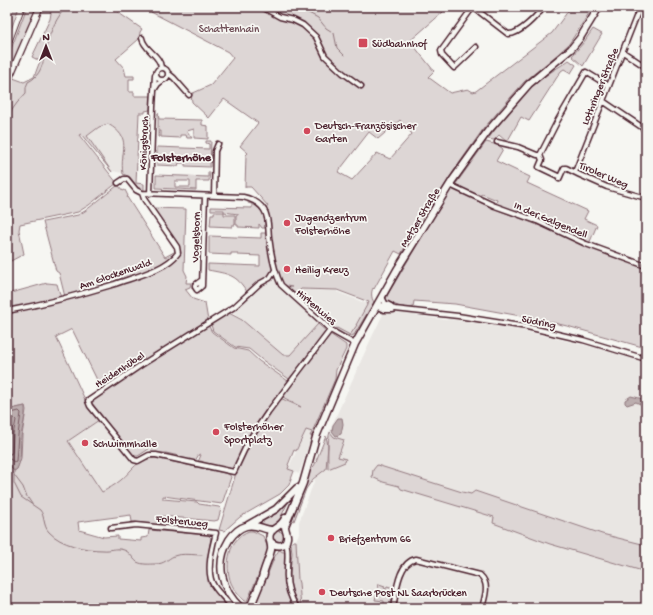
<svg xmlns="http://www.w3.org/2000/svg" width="653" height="615" font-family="'Gochi Hand',sans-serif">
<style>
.built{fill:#e9e6e3}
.green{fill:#ddd6d5;stroke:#947a80;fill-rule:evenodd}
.water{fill:#bbadae;stroke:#8e747a}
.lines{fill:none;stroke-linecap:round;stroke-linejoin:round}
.shore{stroke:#77585f;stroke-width:1}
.stream{stroke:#8e747a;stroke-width:1}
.street-casing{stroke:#4a1f2b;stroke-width:7}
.secondary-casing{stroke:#4a1f2b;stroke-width:8}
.primary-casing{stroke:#4a1f2b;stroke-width:9}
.street{stroke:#f6f6f2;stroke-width:4}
.secondary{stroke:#f6f6f2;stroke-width:5.5}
.primary{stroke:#f6f6f2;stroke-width:6}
.rail{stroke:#4a1f2b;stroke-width:1}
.poi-dot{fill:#d1495b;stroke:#f6f6f2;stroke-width:1.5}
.labels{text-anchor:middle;stroke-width:3.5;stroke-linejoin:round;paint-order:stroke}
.park-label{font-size:11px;fill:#6f4d56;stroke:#f6f6f2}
.poi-label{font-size:11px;fill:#4a1f2b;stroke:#f6f6f2;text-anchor:start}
.street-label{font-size:11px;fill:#4a1f2b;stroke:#f6f6f2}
.neighbourhood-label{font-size:12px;font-weight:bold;fill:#4a1f2b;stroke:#f6f6f2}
</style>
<rect width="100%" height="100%" fill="#f6f6f2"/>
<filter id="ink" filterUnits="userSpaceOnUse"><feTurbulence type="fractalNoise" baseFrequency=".025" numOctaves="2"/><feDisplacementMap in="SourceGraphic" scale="8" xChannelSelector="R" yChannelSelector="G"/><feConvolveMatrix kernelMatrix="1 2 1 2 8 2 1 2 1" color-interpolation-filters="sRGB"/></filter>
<g filter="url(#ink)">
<path class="built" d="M108,124L117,129L124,138L122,173L112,171L87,136L99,127Z
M270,279L280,283L295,299L298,297V292L301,289L337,290V292L353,298L371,306L353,335H347L343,333L323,319L290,355H283L230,309L259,284Z
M384,312L414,314L418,316L446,320L450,319L515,329L593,347L646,363V608H301L299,583L298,580L296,541L299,533V522L315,479L332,425L370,341Z
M99,420L135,465L121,480L102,493L68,441Z
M307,428L314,431L299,474L288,469Z"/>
<path class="green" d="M7,7H19L7,41Z
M27,7H37L7,76V60Z
M48,7H113V9L142,29L140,32L139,39L116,59L124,68L126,76H134V79H129V92H134V96H151L150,110L145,111V113H139L136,183L144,184V191L139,189L130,177L123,174C119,150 134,139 108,124L99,127L87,136L112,172L81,134L79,135L117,183L89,205L78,212L20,224L19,230L24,254L7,263V90L13,78L24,82L34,77L40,61L32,57L50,19L51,13Z
M152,7H436L443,12L410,41L434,71L428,77L450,93L468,89L473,92L476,91L552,33L571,7H593L569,44L558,54L524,82L484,128L453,172L425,216L423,217L401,254L395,251L374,289L373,288C371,292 371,298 374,302L354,335C347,338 341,332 335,329L337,328L350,335L357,325H356L367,305L366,303L368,304L369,302L337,290L301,289L298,292V297L286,287H292L281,285L278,279L265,210L268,206L251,187H245L246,155L248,153L240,146L258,123L224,99L209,118L192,102L191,94L211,85L233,58L228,52L151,12ZM400,120L412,134L390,159L377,153L352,180L338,172L369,132L378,139Z
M593,29L602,34L583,66L572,56L584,42Z
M569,60L576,65L571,73L564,69L561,71L529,121L521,117L507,142L499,135L494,140L488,139C504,118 520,96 540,80C549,72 560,67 569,60Z
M158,113L159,119L202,120V125L208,126V139L194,138V129L187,131L192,138H187L186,135H180V138L161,137V131H159L160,137H158Z
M206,141H211L210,167L185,166V163H179L178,166L157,165V147L209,149V144L206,143Z
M486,142L498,145L503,149L496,161L530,177L527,183L588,211L584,219L597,225L589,244L496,204L497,200L482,194L479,196L455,185Z
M208,172H210L209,181H196V190L156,188V175L208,177ZM175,181H190V187H175Z
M122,182L123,183L119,186L123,191L125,190L128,196L127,197L165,257L176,251V254L152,269L65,297L59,273L56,271L43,222L78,215L85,211Z
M451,188L498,210L551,230V229L646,268V348L567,326L537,319L455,304L414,301L413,308L400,307L387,301L386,299L388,294Z
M248,201C262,202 265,217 265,228H262L259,224V228L238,227V225H236V215H238V214L224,212V215H235V225H232V227L210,226L211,214H214V212H224V210H211V207L252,208V204L248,203Z
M152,208L186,209L184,270L187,276L186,283H191L190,287L185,289L193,299L205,303L208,321L101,388L72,329L56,337L87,404L99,420L68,441L102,492C108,489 115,485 121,480C133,470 136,459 155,458L229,474L231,477L222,504L163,496V499L197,502L199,504L219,507L221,509L218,520L214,521L161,516L160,525L132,522L131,515L78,522L79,530L104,537L118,536V539L141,541V538L148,537L149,530L208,535L211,538L208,556V583L229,608H7V458L10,467L14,471L17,469L21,458L22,435L26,410L25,406L7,410V313C37,306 169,278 180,253L179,246Z
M261,233H266L274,272L268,277L257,283L247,292C236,274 228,274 208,270V264L260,266V256L237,255V253H231V255L209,254V236L261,238Z
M47,283L57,284L61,298L9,309L7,305V294Z
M227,312L242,320L283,355H290L318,324L327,332L289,379L261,359L249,349L235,347L213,331L210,322Z
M208,325L212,332L234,348L248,351L259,361L288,381L262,416L247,439L233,470L211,466L201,461L198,462L201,455L199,454L194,463L179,458V456L166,453H150L155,445L138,456H133L92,403V400L108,388Z
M330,334L346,345V349L336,370L335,379L313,430L314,431L313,436H310L312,432L306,430L296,451L294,450L288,465L289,466L288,469L294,471L289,485L280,494L240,517L224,531L219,530L236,473L248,446L280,398L301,407L281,396Z
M330,432L334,437L344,440L338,457L346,459L345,462L328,469C328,460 327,439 330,432Z
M326,436L328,446L326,469L313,479L306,489L294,521L292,520L310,470L314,466L316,462H317L316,461Z
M377,465L462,492L471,494L475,491L602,534L646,545V572L550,544L493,523L494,517L401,489L399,486L383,482L372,477L373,470Z
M290,498L278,523L268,527L255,523Z
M272 537a6 6 0 1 1 12 0a6 6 0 1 1-12 0Z
M249,531H253L263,536L268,548L259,574L247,601H244C239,596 234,590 231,583C224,565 229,538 249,531Z
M293,541H296L298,580L299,583L301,608L293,594L290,582V571L292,553L291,544Z
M279,550L283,552L287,551C285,571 284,589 294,607L254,608L275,556Z
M379,584L385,586L384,588L386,589L387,586L394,588L389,608H384V601L375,600Z"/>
<path class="water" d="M631,396L643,399L642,405L636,402L627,405L625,403V400Z
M25,406C26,417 22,427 21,438C20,449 22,459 17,469L14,471C2,461 7,426 7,410Z
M338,418H342L343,424L341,434L336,436L332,431L333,425Z"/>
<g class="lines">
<path class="shore" d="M7,414L19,411L21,413L18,435L16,461L14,462L10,459H7
M7,419L14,418L16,420L13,435L12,452L11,454L7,453"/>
<path class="stream" d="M292,7L305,11L318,18L326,28L334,33L337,48L344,55
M7,117L17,103L26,93V87L28,82C47,73 43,49 51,32C54,23 60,15 65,7
M14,470V483L21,497L40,510C45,516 43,526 49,532C61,545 85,550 103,550C111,551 115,547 124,550C130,552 132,558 137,562C143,565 149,564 155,564C165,564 167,559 174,556C182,553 194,555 202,555
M14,475L23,487L26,495L32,504"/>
<g class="street-casing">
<path id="street" d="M262,7L280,17L293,20L303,25L316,37L325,56L343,73L361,86
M473,7L441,51L442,55L454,68L476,47
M473,7L508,34C519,35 537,16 543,7
M534,7L540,12
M142,38C144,50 160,55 161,67
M623,52L646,67
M156 74a6 6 0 1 1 12 0a6 6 0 1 1-12 0Z
M168,73L174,78L189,95
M154,90L158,84L163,80
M603,101L646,130
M497,142L518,147L537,155H540L558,120L586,72L609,86
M540,155L542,160L539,167L560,177
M575,172L640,7
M559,179L564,168H566L580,175L607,187L646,198
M118,183L124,179H127L136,190L142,193L243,197C252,199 259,202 264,210C269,217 268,229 269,237C271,254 274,271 281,285L332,331L355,344
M450,185L495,206L537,221L586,244L646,266
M150,194L153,107L155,75
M214,196L215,151L218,144
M275,270L270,278L259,284L234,307L141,365L88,401L90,406L134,460L138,461L149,455H156L234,472L249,440L268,412L331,329
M198,283L201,284V287L197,290L195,287V285L202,280
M202,286L205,196
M382,297L385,303L391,306
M377,304L395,309L458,316L527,327L583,340L646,359
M376,306L384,310H393
M7,311C44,304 79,295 115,284C134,277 166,270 178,253L177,247L144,199L142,193
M111,528L136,525L216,533C212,547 205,573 214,586C219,594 227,600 232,608
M286,542C289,552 287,560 287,571C286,584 290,597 297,608
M284,608H292
M393,608C396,594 398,562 416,559L480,575C490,584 485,596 482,608"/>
</g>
<g class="secondary-casing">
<path id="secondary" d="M7,83L40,7"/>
</g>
<g class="primary-casing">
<path id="primary" d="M248,525L276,509L297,488
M270,541C275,547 286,548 287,538C288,534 285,531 285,526L303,483L316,437L355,344L398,268L452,181L488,131L529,84L571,49L580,38L599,7
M262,578C264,568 269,559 271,550C272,544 268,539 270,534C272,527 281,528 285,518
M241,608C221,590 215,563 229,540C233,534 239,528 246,526C256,523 263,530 273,530
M250,608L264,574"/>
</g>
<use href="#street" class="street"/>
<use href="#secondary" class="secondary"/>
<use href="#primary" class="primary"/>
<path class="rail" d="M7,55L25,7"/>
</g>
</g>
<g class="poi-dot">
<rect x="358" y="38" width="10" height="10" rx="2"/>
<circle cx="307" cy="131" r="4"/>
<circle cx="287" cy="223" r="4"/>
<circle cx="287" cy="269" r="4"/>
<circle cx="216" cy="432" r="4"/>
<circle cx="85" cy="443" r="4"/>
<circle cx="331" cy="538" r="4"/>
<circle cx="322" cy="592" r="4"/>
</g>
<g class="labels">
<g class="park-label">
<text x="229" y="32">Schattenhain</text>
</g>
<g class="poi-label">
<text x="372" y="47">Südbahnhof</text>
<text x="315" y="129">Deutsch-Französischer<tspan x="315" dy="13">Garten</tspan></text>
<text x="295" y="221">Jugendzentrum<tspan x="295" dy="13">Folsterhöhe</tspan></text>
<text x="295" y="273">Heilig Kreuz</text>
<text x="224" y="430">Folsterhöher<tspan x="224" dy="13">Sportplatz</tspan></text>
<text x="93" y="447">Schwimmhalle</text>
<text x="339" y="542">Briefzentrum 66</text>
<text x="330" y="596">Deutsche Post NL Saarbrücken</text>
</g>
<g class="street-label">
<text transform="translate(599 86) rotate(-68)" y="4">Lothringer Straße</text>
<text transform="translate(143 143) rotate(-88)" y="4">Königsbruch</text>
<text transform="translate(604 174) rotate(23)" y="4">Tiroler Weg</text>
<text transform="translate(419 217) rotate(-59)" y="4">Metzer Straße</text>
<text transform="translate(551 219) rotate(23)" y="4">In der Galgendell</text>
<text transform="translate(195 237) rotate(-88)" y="4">Vogelsborn</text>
<text transform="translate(115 273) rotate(-19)" y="4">Am Glockenwald</text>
<text transform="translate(317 306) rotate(40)" y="4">Hirtenwies</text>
<text transform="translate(539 321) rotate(12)" y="4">Südring</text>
<text transform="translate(119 369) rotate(-33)" y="4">Heidenhübel</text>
<text transform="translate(182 520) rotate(6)" y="4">Folsterweg</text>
</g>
<g class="neighbourhood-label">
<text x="181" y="161">Folsterhöhe</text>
</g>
</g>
<rect width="653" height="615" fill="none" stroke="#f6f6f2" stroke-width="24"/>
<rect x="12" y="12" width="629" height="591" fill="none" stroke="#4a1f2b" stroke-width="1.5" filter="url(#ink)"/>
<g transform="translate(46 46)" stroke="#f6f6f2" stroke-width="3" paint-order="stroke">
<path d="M0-3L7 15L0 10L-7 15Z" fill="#4a1f2b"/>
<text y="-6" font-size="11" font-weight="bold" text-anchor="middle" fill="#4a1f2b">N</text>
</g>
</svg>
